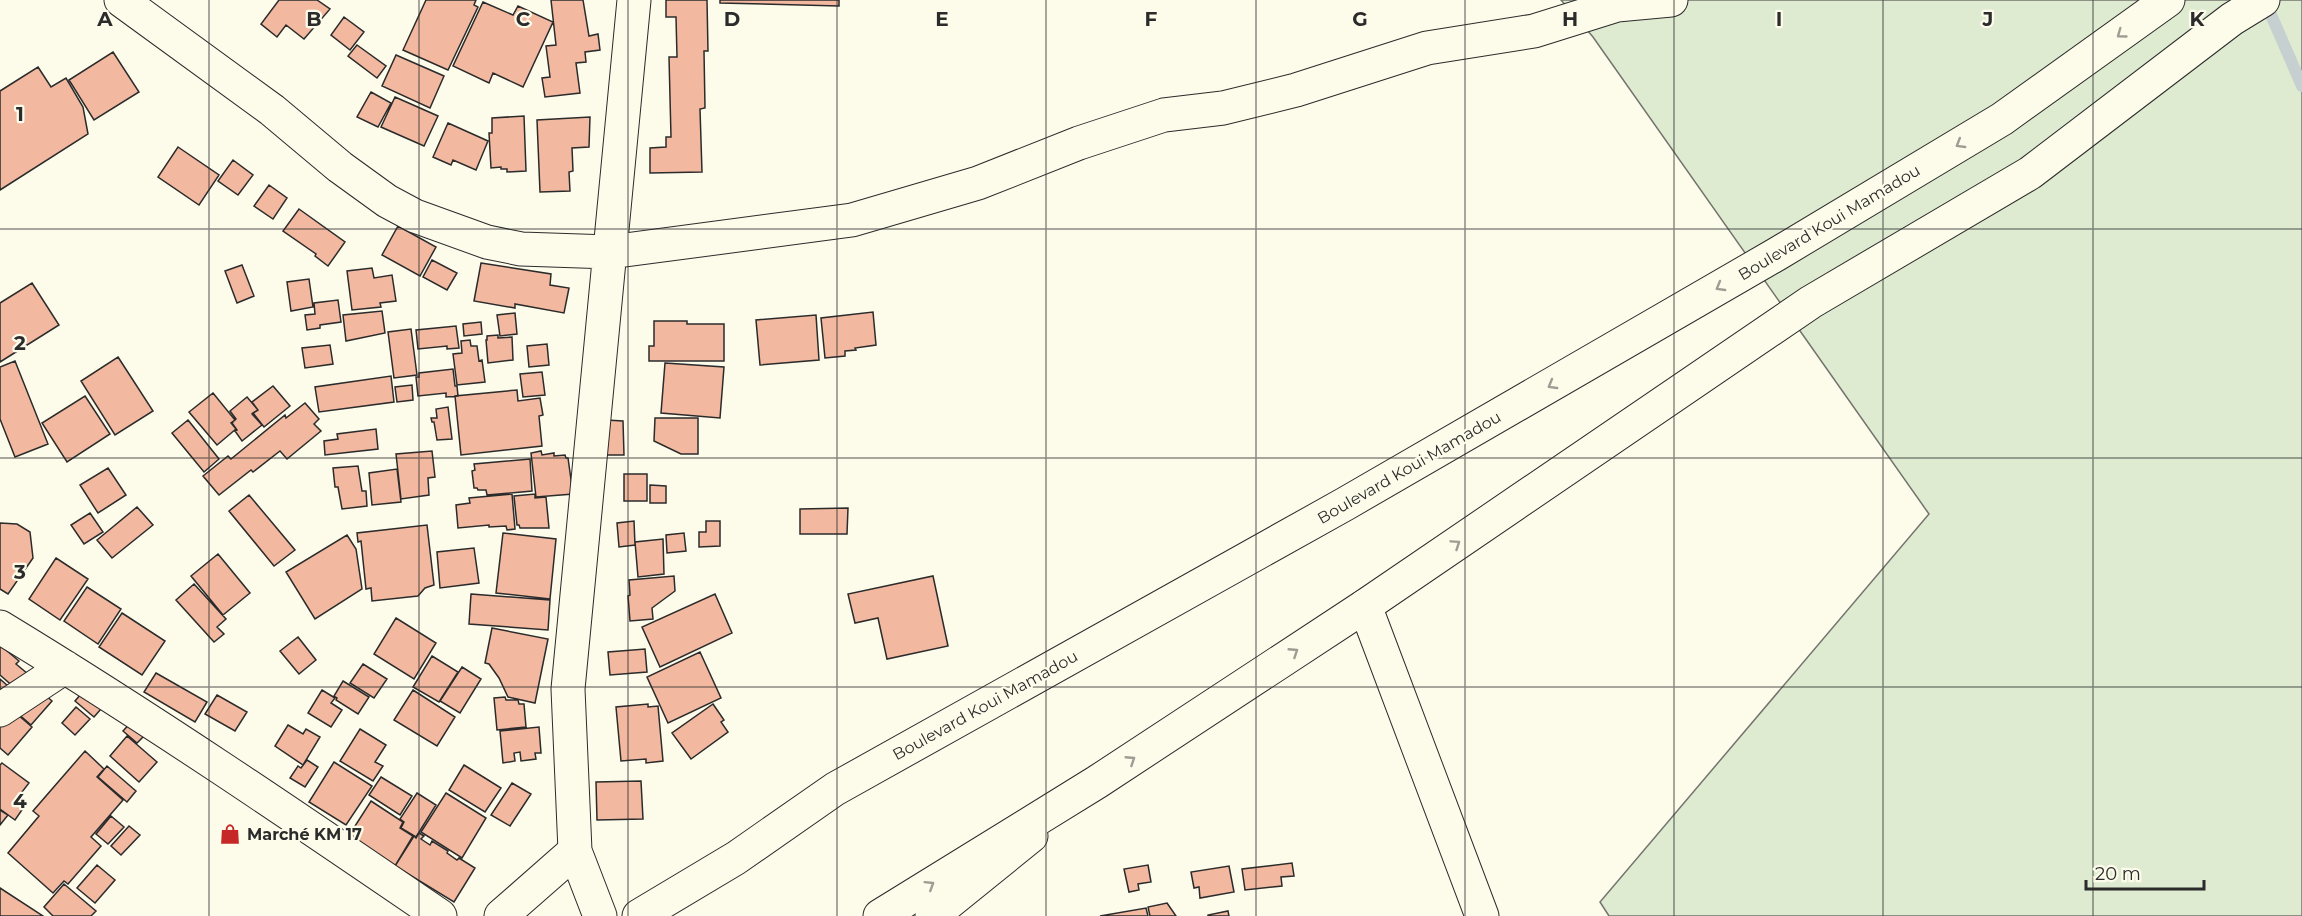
<svg xmlns="http://www.w3.org/2000/svg" width="2302" height="916" font-family="Montserrat,sans-serif">
<style>
.green{fill:#deebd1;stroke:#74746e;stroke-width:1.5}
.lines{fill:none;stroke-linecap:round;stroke-linejoin:round}
.stream{stroke:#c7d0d0;stroke-width:12}
.building{fill:#f2b8a0;stroke:#2b2b2b;stroke-width:1.5}
.street-casing{stroke:#2b2b2b;stroke-width:35}
.primary-casing{stroke:#2b2b2b;stroke-width:35}
.street{stroke:#fdfbea;stroke-width:33}
.primary{stroke:#fdfbea;stroke-width:33}
.oneway{stroke:#9e9d94}
.grid{fill:none;stroke:#2b2b2b;stroke-width:1.5;stroke-opacity:0.55}
.labels{text-anchor:middle;stroke-width:4.5;stroke-linejoin:round;paint-order:stroke}
.street-label{font-size:16px;fill:#2b2b2b;stroke:#fdfbea}
.poi-label{font-size:16px;font-weight:bold;fill:#2b2b2b;stroke:#fdfbea;text-anchor:start}
.grid-label{font-size:20px;text-anchor:middle;font-weight:bold;fill:#2b2b2b;stroke:#fdfbea;stroke-width:4.5;stroke-linejoin:round;paint-order:stroke}
</style>
<rect width="100%" height="100%" fill="#fdfbea"/>
<path class="green" d="M1561,0H2302V916H1609L1600,902L1929,514L1593,37Z"/>
<g class="lines">
<path class="stream" d="M2265,1L2302,86"/>
</g>
<path class="building" d="M279,0H317L330,9L304,39L286,25L277,37L261,24Z
M426,0H476L474,5L478,7L448,70L403,50Z
M551,0H583L589,36L598,34L600,50L585,52L586,62L576,63L580,93L545,97L542,78L550,77L546,46L556,45Z
M666,0H707L708,51H704L705,108L700,109L702,172L650,173V148L666,147V137H671L669,57H677L676,17H666Z
M720,0H839V6L720,3Z
M483,2L513,15L518,6L553,22L523,87L493,73L489,83L453,66Z
M344,17L364,32L350,50L331,35Z
M357,45L386,66L377,78L348,56Z
M113,52L139,92L94,120L69,80Z
M396,55L444,76L430,108L382,86Z
M38,67L51,87L66,78L83,107L88,134L0,190V91Z
M371,92L391,103L378,127L357,117Z
M395,97L438,116L424,146L381,127Z
M524,116L526,171L507,172V169H501V167L491,168L489,133H492V118Z
M590,117L589,147L572,148L573,171L569,172L570,191L540,192L537,120Z
M448,123L488,141L476,170L453,160L451,165L433,157Z
M178,147L219,175L199,205L158,177Z
M233,160L253,175L238,195L218,181Z
M269,185L287,198L273,219L254,206Z
M299,209L345,242L328,266L315,256L316,254L283,231Z
M398,226L436,247L420,276L382,255Z
M432,260L457,273L447,290L423,277Z
M481,263L551,274L550,285L569,288L564,313L515,304V308L474,301Z
M242,265L254,296L237,303L225,271Z
M372,268L374,278L392,275L396,301L380,303L381,307L352,310L347,271Z
M309,279L313,307L291,311L287,282Z
M32,283L59,325L0,362V303Z
M338,300L341,322L320,325V328L307,330L305,315L315,314L314,303Z
M382,311L385,333L346,341L343,315Z
M873,312L876,345L855,348L856,350L845,351V356L825,358L821,318Z
M515,313L517,334L500,336L497,315Z
M816,315L819,360L760,365L756,320Z
M654,321H687V324H724V361H649V346H654Z
M481,322L482,334L464,336L463,324Z
M456,326L459,348L447,349V346L418,349L416,330Z
M411,329L417,375L394,378L388,332Z
M498,335V338L512,337L513,360L488,363L486,340H487V336Z
M470,340L471,346H477L479,361L482,360L485,382L457,385L453,354L462,353L461,341Z
M547,344L549,365L529,367L527,346Z
M330,345L333,364L305,368L302,348Z
M118,357L153,411L115,435L81,381Z
M15,361L48,444L15,457L0,419V367Z
M665,363L724,367L720,418L661,413Z
M453,369L455,386H457L458,396L446,397V393L418,396L416,377H419V373Z
M542,372L545,395L523,397L520,374Z
M391,376L394,402L319,412L315,387Z
M412,385L413,400L397,402L395,387Z
M273,386L290,406L264,427L253,413L258,410L252,402Z
M517,390L518,401L540,398L543,415L539,416L542,446L461,455L455,396Z
M213,393L235,420L231,423L236,429L217,445L189,412Z
M85,396L110,434L67,462L42,423Z
M247,397L258,410L252,414L262,425L242,441L235,431L237,430L232,423L236,419L230,411Z
M305,403L319,419L314,424L321,431L287,459L280,451L253,472L251,470L219,495L203,476L228,456L231,459L285,415L286,418Z
M448,407L452,439L437,440L434,422H432L431,418H437L436,409Z
M655,418H698V454H681L654,441Z
M188,420L219,459L204,472L172,433Z
M606,420L623,421L624,455H606Z
M376,429L378,449L325,455L324,441L338,439L337,434Z
M432,451L435,477L428,478L429,495L401,499L396,454Z
M541,451L542,455L554,453V456L565,455L566,458H568L573,494L536,497L531,453Z
M530,459L532,491L487,495L486,490H478L477,488H474L472,471L475,470L474,464Z
M358,466L362,491H366L367,506L342,509L338,487H335L333,468Z
M108,468L126,495L98,513L80,485Z
M397,469L401,502L372,505L369,473Z
M624,474H647V501H624Z
M650,485L666,486V503H650Z
M512,494L515,529L507,530L506,526L489,527V525L458,528L456,505L470,503L469,498Z
M535,494V498L546,497L549,528H520L519,525H517L514,496Z
M249,495L295,550L274,566L229,511Z
M137,507L153,525L112,558L97,540Z
M848,508L847,534H800V509Z
M90,513L103,532L84,544L71,525Z
M634,521L635,545L619,547L617,523Z
M706,521H720V546L699,547V532H706Z
M0,523L17,524L30,532L33,558L8,594L0,589Z
M427,525L434,585L425,588L418,596L372,601L371,588L366,589L361,541L358,542L357,533Z
M503,533L556,539L550,599L496,593Z
M684,533L686,551L667,553L666,535Z
M347,535L356,549L362,589L315,619L286,572Z
M663,539L664,574L638,577L635,542Z
M474,548L479,583L440,588L437,552Z
M218,554L250,593L223,615L191,576Z
M56,558L88,579L60,620L29,599Z
M674,576L675,591L652,608L653,619L630,621L628,596L630,595L629,580Z
M933,576L948,646L887,659L878,618L855,623L848,594Z
M194,584L226,619L217,627L224,634L214,642L176,600Z
M87,587L121,609L98,644L64,621Z
M471,594L550,600L548,630L469,624Z
M715,594L732,633L660,667L642,627Z
M122,613L165,641L142,675L99,647Z
M396,618L436,643L414,679L374,654Z
M492,628L548,639L535,703L508,697L499,678L489,664L485,663Z
M298,637L316,660L299,674L280,651Z
M0,645L19,661L16,664L28,674L15,688L0,675Z
M645,649L647,672L610,675L608,652Z
M700,652L721,698L668,723L647,677Z
M432,656L458,672L439,702L413,687Z
M363,664L387,679L374,698L350,683Z
M462,667L481,679L460,713L440,701Z
M156,673L207,702L195,722L144,692Z
M0,679L15,692L0,699Z
M343,681L369,697L358,714L336,700L337,698L334,696Z
M88,686L107,702L94,717L75,701Z
M36,687L52,701L31,725L15,711Z
M322,690L335,698L331,703L342,710L331,727L308,713Z
M413,690L455,717L437,746L394,720Z
M217,695L247,712L235,731L205,714Z
M505,697L506,700H518L519,704H524L526,727L497,730L494,698Z
M648,704V707L658,706L663,761L646,763V759L621,761L616,707Z
M713,704L724,720L721,722L728,732L691,759L672,733Z
M76,707L90,719L75,735L62,723Z
M10,708L32,727L8,755L0,748V720Z
M135,718L150,730L137,743L123,731Z
M288,725L303,734L306,729L320,737L303,765L275,746Z
M539,727L541,753H535L536,759L521,761L520,752L514,753L515,761L503,763L500,731Z
M360,729L386,745L375,762L383,766L373,781L340,761Z
M127,736L157,762L139,782L110,756Z
M85,751L104,769L97,777L123,800L91,837L101,846L68,884L64,881L53,893L8,853L39,816L33,811Z
M307,760L318,767L305,787L290,778L298,766L301,768Z
M334,762L372,786L346,825L309,802Z
M2,763L29,783L15,801L24,807L15,820L0,809V765Z
M464,765L501,788L485,812L449,790Z
M107,766L136,791L127,802L98,777Z
M381,777L412,796L400,815L369,795Z
M641,781L643,819L597,820L596,782Z
M512,783L531,794L510,826L491,815Z
M417,793L436,805L416,837L401,828L404,822L400,819Z
M446,793L486,818L462,858L421,832Z
M371,801L403,822L400,828L413,836L395,866L348,837Z
M0,810L8,815L0,825Z
M111,816L124,827L108,844L96,834Z
M129,826L140,835L121,855L111,846Z
M419,833L424,836L421,839L430,845L432,841L448,851L447,853L457,860L459,858L475,868L454,902L395,866L414,836L416,838Z
M1292,863L1294,876L1281,877L1282,886L1245,890L1242,869Z
M97,865L115,880L95,903L77,888Z
M1148,865L1151,882L1138,884L1139,890L1129,892L1124,869Z
M1229,866L1234,892L1200,898L1199,887L1194,888L1191,872Z
M64,884L96,911L91,916H53L44,907Z
M0,888L43,916H0Z
M1167,903L1176,916H1150L1148,907Z
M1146,908L1148,916H1100Z
M1228,911L1229,916H1208V915Z"/>
<g class="lines">
<g class="street-casing">
<path id="street" d="M121,0L272,110L340,167L387,201L415,216L487,242L521,249L610,252L852,220L978,183L1079,143L1164,115L1223,108L1296,90L1427,48L1534,31L1617,5L1671,0
M1365,606L1482,916
M0,627C150,718 295,817 440,916
M0,710L65,667
M501,916L575,851
M600,916L575,851L568,689L634,0
M932,916L1031,836"/>
</g>
<g class="primary-casing">
<path id="primary" d="M639,916L736,858L835,789L1345,504L1777,254L2002,119L2168,0
M880,916L1097,782L1365,606L1811,302L2030,173L2232,19L2263,0"/>
</g>
<use href="#street" class="street"/>
<use href="#primary" class="primary"/>
</g>
<defs><path id="oneway-chevron" d="M-2-3.5L2.5 0L-2 3.5" fill="none" stroke-width="1.6" stroke-linecap="round" stroke-linejoin="round" transform="scale(1.5)"/></defs>
<g class="oneway">
<use href="#oneway-chevron" transform="translate(2121 34) rotate(144)"/>
<use href="#oneway-chevron" transform="translate(1960 144) rotate(149)"/>
<use href="#oneway-chevron" transform="translate(1720 287) rotate(150)"/>
<use href="#oneway-chevron" transform="translate(1552 385) rotate(150)"/>
<use href="#oneway-chevron" transform="translate(1456 544) rotate(-34)"/>
<use href="#oneway-chevron" transform="translate(1294 652) rotate(-33)"/>
<use href="#oneway-chevron" transform="translate(1131 760) rotate(-33)"/>
<use href="#oneway-chevron" transform="translate(930 885) rotate(-32)"/>
</g>
<path class="grid" d="M209,0V916M419,0V916M628,0V916M837,0V916M1046,0V916M1256,0V916M1465,0V916M1674,0V916M1883,0V916M2093,0V916M0,229H2302M0,458H2302M0,687H2302"/>
<defs>
<g id="shop-bare" transform="scale(1.62)"><path d="M-5-2.5h2.3a2.7 3.5 0 0 1 5.4 0H5L5.5 6h-11ZM-1.5-2.5h3a1.5 2.3 0 0 0-3 0Z" fill="#c62828" stroke="#fdfbea" stroke-width="2.5" paint-order="stroke"/></g>
</defs>
<g fill-rule="evenodd">
<use href="#shop-bare" x="230" y="834"/>
</g>
<g class="labels">
<g class="street-label">
<text transform="translate(1829 222) rotate(-31)" y="6">Boulevard Koui Mamadou</text>
<text transform="translate(1409 467) rotate(-30)" y="6">Boulevard Koui Mamadou</text>
<text transform="translate(985 705) rotate(-29)" y="6">Boulevard Koui Mamadou</text>
</g>
<g class="poi-label">
<text x="247" y="840">Marché KM 17</text>
</g>
</g>
<g class="grid-label">
<text x="105" y="26">A</text>
<text x="314" y="26">B</text>
<text x="523" y="26">C</text>
<text x="732" y="26">D</text>
<text x="942" y="26">E</text>
<text x="1151" y="26">F</text>
<text x="1360" y="26">G</text>
<text x="1570" y="26">H</text>
<text x="1779" y="26">I</text>
<text x="1988" y="26">J</text>
<text x="2197" y="26">K</text>
<text x="20" y="121">1</text>
<text x="20" y="350">2</text>
<text x="20" y="579">3</text>
<text x="20" y="808">4</text>
</g>
<path d="M2086 880v9h118v-9" fill="none" stroke="#2b2b2b" stroke-width="3"/>
<text x="2095" y="880" font-size="18" fill="#2b2b2b" stroke="#fdfbea" stroke-width="4.5" paint-order="stroke">20 m</text>
</svg>
